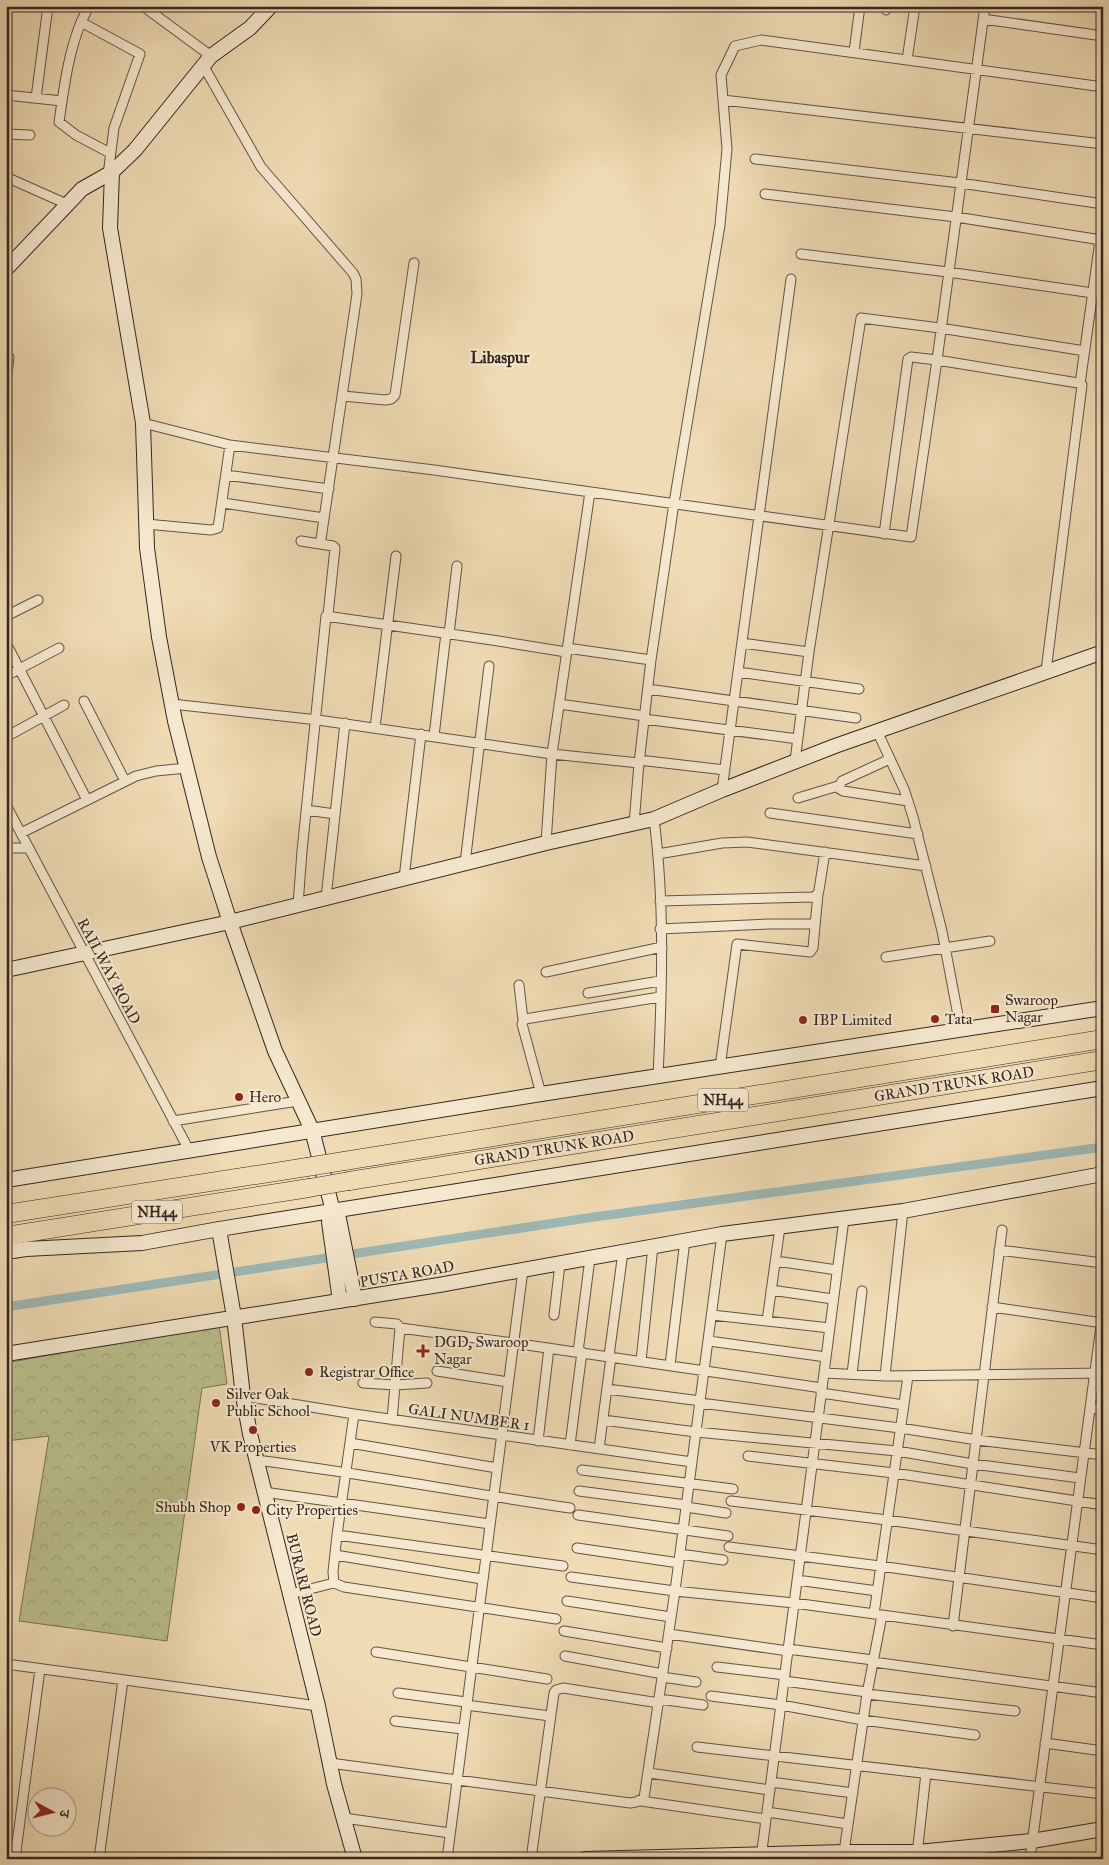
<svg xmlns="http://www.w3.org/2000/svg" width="1109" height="1865" font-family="'IM FELL Great Primer','Noto Serif Devanagari',serif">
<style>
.forest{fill:url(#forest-crowns);stroke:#777356}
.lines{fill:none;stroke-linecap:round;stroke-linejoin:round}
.canal{stroke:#9db9b7;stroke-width:9}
.street-casing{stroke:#635346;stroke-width:11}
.secondary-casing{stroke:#342621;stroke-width:16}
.highway-casing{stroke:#342621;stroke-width:19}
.street{stroke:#f5e8ce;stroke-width:9}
.secondary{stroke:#f5e8ce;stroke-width:14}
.highway{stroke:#efdbb4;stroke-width:18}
.highway-bridge-casing{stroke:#342621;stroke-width:19;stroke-linecap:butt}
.highway-bridge{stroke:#efdbb4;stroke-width:18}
.poi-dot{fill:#8f2418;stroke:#f5e8ce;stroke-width:2}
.labels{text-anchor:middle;stroke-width:4;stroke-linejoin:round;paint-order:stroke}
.shield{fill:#f5e8ce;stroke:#6e6055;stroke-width:1}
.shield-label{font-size:14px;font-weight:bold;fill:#342621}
.street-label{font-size:15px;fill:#342621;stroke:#f5e8ce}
.poi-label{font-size:15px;fill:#342621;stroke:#f5e8ce;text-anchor:start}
.neighbourhood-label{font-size:16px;font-weight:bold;fill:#342621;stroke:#f5e8ce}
</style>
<defs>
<pattern id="forest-crowns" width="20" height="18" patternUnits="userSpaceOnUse" patternTransform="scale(1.25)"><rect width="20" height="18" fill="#bac08c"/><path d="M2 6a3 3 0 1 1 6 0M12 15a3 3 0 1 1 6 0" fill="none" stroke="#a0a578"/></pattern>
</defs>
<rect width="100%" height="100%" fill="#efdbb4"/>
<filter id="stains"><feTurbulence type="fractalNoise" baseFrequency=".004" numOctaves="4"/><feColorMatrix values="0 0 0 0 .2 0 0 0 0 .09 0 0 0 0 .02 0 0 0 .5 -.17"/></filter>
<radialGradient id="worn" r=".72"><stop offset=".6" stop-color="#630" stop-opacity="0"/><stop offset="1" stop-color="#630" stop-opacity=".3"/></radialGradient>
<path class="forest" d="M219,1324L227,1384L202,1388L167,1641L19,1621L49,1436L6,1441V1363Z"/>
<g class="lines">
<path class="canal" d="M6,1307L587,1218L1103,1147"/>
<g class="street-casing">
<path id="street" d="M84,6L88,8L81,22L140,54L114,128L108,175
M143,6L211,56
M985,6L937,360L1078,383L1082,385L1046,671
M886,10L887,6
M983,19L1103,36
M81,22C68,54 64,88 59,122L76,135L110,153
M854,52L860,6
M907,60L915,6
M203,65L261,167L353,273L356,279L357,294L321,539
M6,95L62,101
M36,98L48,6
M723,100L1103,144
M6,134L30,135
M755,159L960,183L1103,204
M6,177L69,205
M765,194L956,217L1095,239L1099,242V248L1080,384
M801,254L948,272L1093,293
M6,383L9,357
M343,396L385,400L391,399L395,395L414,263
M143,423L230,445L434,470L911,537L937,360L911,357L908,359L884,534
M226,475L329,489
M590,492L552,754L639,763
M223,503L324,518
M146,524L211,530L218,528L230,445
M301,541L333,546L335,548L328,615
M6,616L38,600
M449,634L457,566
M6,643L87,800
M742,643L809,652
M567,648L651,660
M738,672L859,689
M6,676L59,648
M648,689L856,718
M84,701L125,781
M172,704L318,720L552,754L546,843
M559,704L645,716
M644,719L798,739
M375,728L396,556
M877,731L904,789L913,817L942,931L961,1031
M434,736L446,633
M6,737L64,705
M890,759L842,781L838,788L843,791L908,801
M639,760L725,770
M795,761L809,652L861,318L940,328L1085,351
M722,790L791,279
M798,798L838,786
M6,805L189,1150
M306,810L335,814
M770,813L918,834
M654,819C665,904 662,991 658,1076
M634,824L639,763L651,660L674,503L720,225L727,149L721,75L735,46L761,40L1103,87
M21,833L136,776L156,771L187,768
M6,848H29
M658,854L722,843L747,842L926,866
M465,863L489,666
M404,878L421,734
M326,898L345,723
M660,901L813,897L818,894L819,890L825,852
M298,905L302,851L326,616L492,640L566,652
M660,929L769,924H812L815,923
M886,957L990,941
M546,972L662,947
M519,985L523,1020
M588,993L660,981
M720,1067L737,944L810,952L813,948L818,894
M541,1094L522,1024L525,1019L660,997
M173,1121L298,1101
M999,1250L1103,1263
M776,1261L837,1270
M771,1290L833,1299
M992,1307L1103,1323
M554,1315L560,1264
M712,1315L830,1328
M767,1321L780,1227
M375,1322L397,1324L400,1328L392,1420
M400,1328L513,1343L822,1388
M709,1341L826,1357
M578,1352L590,1258
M609,1356L623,1252
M641,1361L653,1246
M670,1365L685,1240
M437,1371L508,1382
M824,1373L885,1376L1103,1373
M852,1374L862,1291
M885,1376L903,1211
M363,1383L395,1385L427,1383
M607,1389L701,1401
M821,1393L904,1405
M243,1396L354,1414L692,1462
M700,1403L900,1428L977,1440L1103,1455
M1090,1408L1103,1410
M603,1420L696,1432L897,1451L973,1464L1080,1478
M538,1441L549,1348
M350,1443L497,1468
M570,1445L582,1352
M599,1449L611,1357
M748,1456L894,1473L1103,1505
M256,1460C361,1473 465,1493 570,1508
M582,1470L733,1489
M579,1491L686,1505
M264,1492L490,1524
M731,1501L887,1520L1103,1550
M686,1507L726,1513
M578,1515L728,1536
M337,1535L563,1566
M729,1547L880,1566L1103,1598
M577,1548L679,1563
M680,1554L723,1560
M335,1555L482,1579
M571,1577L675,1591L794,1603L1103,1645
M797,1580L877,1591
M334,1583L333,1572L337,1535L354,1414
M290,1594L334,1583L344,1587L556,1619
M567,1601L671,1617
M874,1614L908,1376
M953,1626L1002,1230
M564,1631L667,1648
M669,1634L788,1651
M788,1649L873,1660
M376,1652L547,1679
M565,1656L663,1674
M873,1662L1103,1693
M6,1664L318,1706
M717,1667L785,1675
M662,1677L696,1682
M784,1681L867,1692
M398,1693L466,1702
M867,1694L1015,1711
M711,1696L781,1705L863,1720L975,1735
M659,1699L703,1705
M466,1705L550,1716
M395,1721L463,1729
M1045,1743L1103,1751
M697,1747L1103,1794
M330,1763L630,1803L636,1802L644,1798L675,1591L722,1234
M649,1773L770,1790
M771,1782L853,1793
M641,1801L766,1819
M767,1812L848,1824
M344,1818L450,1833
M844,1852L867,1694L882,1615
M917,1855L926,1773
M761,1858L844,1219
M15,1859L40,1669
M99,1859L123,1680
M447,1859L523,1270
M531,1859L554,1693L556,1690L563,1688L659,1703
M1030,1859L1103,1311"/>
</g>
<g class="secondary-casing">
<path id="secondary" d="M112,172L110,228L143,423L147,548L159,637L175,721L209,857L230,922L275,1051L312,1130L334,1215L339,1219L355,1299
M6,269L82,189L112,172L135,150L211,56L250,28L271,6
M6,970L230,922L546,843L654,819L722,790L835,746L1103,652
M6,1180L541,1094L1103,1008
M334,1215L329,1222L340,1301
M219,1229L234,1317L243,1396L250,1434L318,1706L334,1784L355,1859
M6,1252L26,1249L142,1243L219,1229L1103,1088
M6,1354L439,1285L722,1234L903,1211L1103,1174
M585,1859L844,1852H918L1032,1841L1103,1829"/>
</g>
<g class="highway-casing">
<path id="highway" d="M344,1161L1103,1039
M349,1181L1103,1060
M6,1214L307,1167
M6,1236L309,1188"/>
</g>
<use href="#street" class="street"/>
<use href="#secondary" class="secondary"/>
<use href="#highway" class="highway"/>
<g class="highway-bridge-casing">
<path id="highway-bridge" d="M307,1167L344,1161
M309,1188L349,1181"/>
</g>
<use href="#highway-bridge" class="highway-bridge"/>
</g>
<g class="poi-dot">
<rect x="990" y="1004" width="10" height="10" rx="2.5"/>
<circle cx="935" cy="1019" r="5"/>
<circle cx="803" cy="1020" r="5"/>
<circle cx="239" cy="1097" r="5"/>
<path d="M420.5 1343.5h5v5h5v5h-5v5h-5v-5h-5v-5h5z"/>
<circle cx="309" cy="1372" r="5"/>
<circle cx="216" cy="1403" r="5"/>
<circle cx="253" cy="1430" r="5"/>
<circle cx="241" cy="1507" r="5"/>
<circle cx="256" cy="1510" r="5"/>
</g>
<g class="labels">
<g class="shield">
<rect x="698" y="1088.5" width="50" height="23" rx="4"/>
<rect x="132" y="1200.5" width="50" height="23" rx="4"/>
</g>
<g class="shield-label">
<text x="723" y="1105">NH44</text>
<text x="157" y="1217">NH44</text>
</g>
<g class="street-label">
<text transform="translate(109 971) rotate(62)" y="5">RAILWAY ROAD</text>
<text transform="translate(954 1084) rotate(-9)" y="5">GRAND TRUNK ROAD</text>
<text transform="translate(554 1148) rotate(-9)" y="5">GRAND TRUNK ROAD</text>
<text transform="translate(407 1274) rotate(-10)" y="5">PUSTA ROAD</text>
<text transform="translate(469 1417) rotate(8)" y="5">GALI NUMBER 1</text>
<text transform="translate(304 1585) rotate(76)" y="5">BURARI ROAD</text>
</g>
<g class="poi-label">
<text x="1005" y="1005">Swaroop<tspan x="1005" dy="17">Nagar</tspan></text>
<text x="945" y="1024">Tata</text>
<text x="813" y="1025">IBP Limited</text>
<text x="249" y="1102">Hero</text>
<text x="434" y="1347">DGD, Swaroop<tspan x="434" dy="17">Nagar</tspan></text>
<text x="319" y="1377">Registrar Office</text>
<text x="226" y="1399">Silver Oak<tspan x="226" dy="17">Public School</tspan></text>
<text x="253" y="1452" text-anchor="middle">VK Properties</text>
<text x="231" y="1512" text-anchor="end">Shubh Shop</text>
<text x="266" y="1515">City Properties</text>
</g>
<g class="neighbourhood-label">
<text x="500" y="363">Libaspur</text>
</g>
</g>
<rect width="1109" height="1865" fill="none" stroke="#efdbb4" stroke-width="25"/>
<rect x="8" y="8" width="1094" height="1850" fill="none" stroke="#342621" stroke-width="2.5"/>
<rect x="12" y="12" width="1084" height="1840" fill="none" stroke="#342621"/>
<g transform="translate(52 1812) rotate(97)"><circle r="24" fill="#f5e8ce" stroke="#a89a89"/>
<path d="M0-4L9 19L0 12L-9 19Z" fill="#8f2418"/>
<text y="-8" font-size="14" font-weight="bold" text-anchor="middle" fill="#342621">उ</text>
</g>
<rect width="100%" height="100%" filter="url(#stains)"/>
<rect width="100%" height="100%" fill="url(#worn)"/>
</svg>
